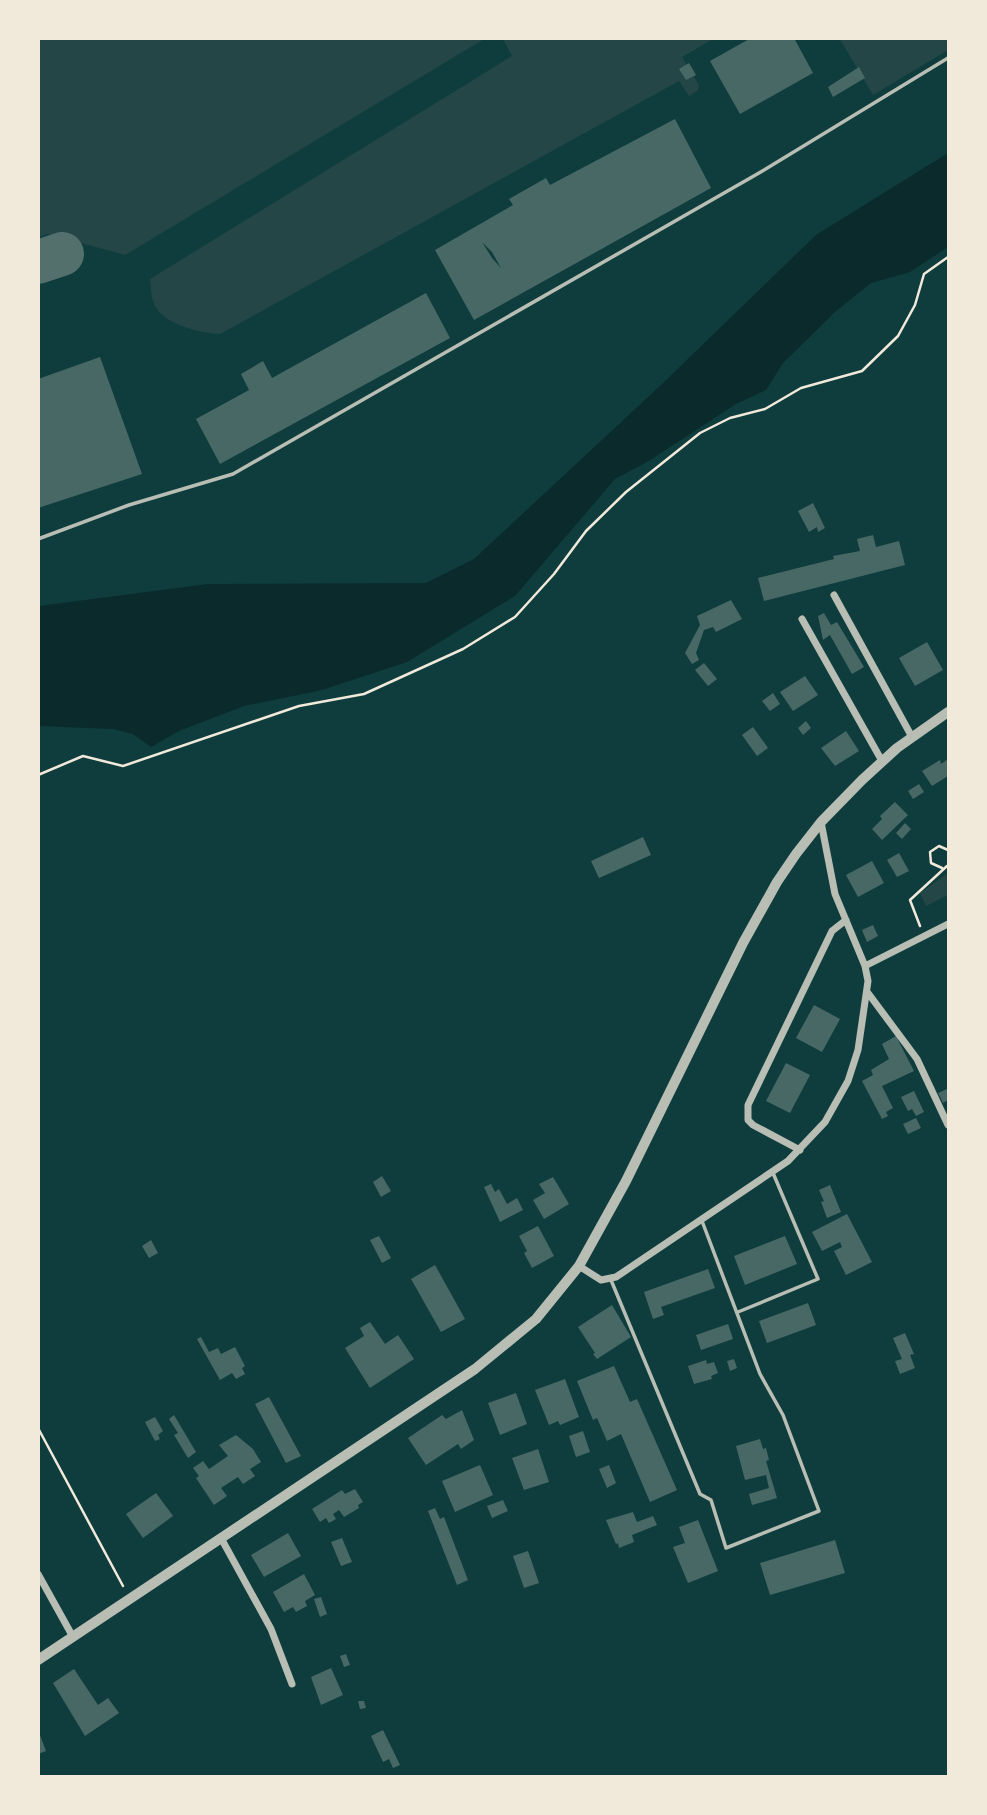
<svg xmlns="http://www.w3.org/2000/svg" width="987" height="1815" font-family="'DM Sans',sans-serif">
<style>
.green{fill:#244646}
.water{fill:#0a2a2b}
.lines{fill:none;stroke-linecap:round;stroke-linejoin:round}
.taxiway{stroke:#53706d;stroke-width:44}
.building{fill:#486865;fill-rule:evenodd}
.path{stroke:#f1e9da;stroke-width:2.5}
.service{stroke:#b8beb3;stroke-width:3.5}
.minor{stroke:#b8beb3;stroke-width:7}
.tertiary{stroke:#b8beb3;stroke-width:10}
</style>
<rect width="100%" height="100%" fill="#0f3d3e"/>
<path class="green" d="M39,38H484V39L125,255L48,234L39,237Z
M503,39H713L682,57L699,85L698,90L689,96L679,81L220,334C199,333 160,324 153,301C151,295 151,286 150,279L512,56Z
M840,39H948V50L873,95Z
M948,873V895L926,906L920,893Z"/>
<path class="water" d="M948,153V247L910,272L871,283L835,312L783,363L766,390L736,404L647,462L615,479L515,596L407,662L322,690L244,706L179,731L151,747L133,734L113,729L39,726V606L208,584L426,583L474,559L661,385L816,235Z"/>
<g class="lines">
<path class="taxiway" d="M38,262L62,254"/>
</g>
<path class="building" d="M751,38H794L813,73L740,114L710,61Z
M689,63L696,75L686,80L679,69Z
M859,67L865,78L833,97L828,87Z
M675,119L711,188L474,320L435,250L513,205L509,199L546,178L550,185ZM482,242L492,252L501,268L492,258Z
M426,293L450,338L220,464L196,419L249,390L241,374L263,361L272,378Z
M100,357L142,474L38,508V379Z
M813,503L825,528L818,532L817,527L809,532L798,511Z
M873,535L876,547L899,541L905,565L764,601L758,578L834,559L833,556L860,551L857,539Z
M731,600L742,619L716,632L713,627L704,630L696,653L699,660L692,664L685,653L700,625L697,616Z
M824,613L831,625L837,622L864,667L852,674L830,635L823,640L818,616Z
M927,642L943,670L915,686L899,658Z
M704,663L717,679L708,686L695,670Z
M805,676L818,695L793,711L780,692Z
M773,693L780,704L770,711L762,701Z
M806,721L811,728L803,735L798,728Z
M753,727L768,748L757,756L742,735Z
M846,731L859,751L835,766L821,748Z
M948,759V776L932,786L922,771L940,760L941,764Z
M919,784L924,792L913,799L908,791Z
M895,802L908,815L882,840L872,829L882,819L880,816Z
M905,823L911,829L902,839L896,833Z
M643,837L651,855L599,878L591,861Z
M899,853L909,871L897,877L887,860Z
M872,861L884,883L858,897L846,875Z
M873,925L878,936L867,942L862,930Z
M814,1005L840,1019L822,1052L796,1038Z
M896,1036L914,1071L882,1086L893,1108L886,1112L888,1116L882,1119L862,1081L873,1075L871,1070L889,1059L882,1044Z
M786,1063L810,1075L790,1113L766,1101Z
M947,1089L948,1100L943,1103L938,1093Z
M914,1091L924,1112L916,1116L912,1109L908,1111L901,1097Z
M916,1118L921,1128L908,1134L903,1124Z
M382,1176L391,1191L381,1197L373,1182Z
M553,1177L569,1204L544,1219L533,1200L545,1193L539,1184Z
M491,1184L495,1192L499,1189L507,1204L517,1198L523,1210L500,1222L484,1187Z
M830,1185L841,1212L827,1218L821,1202L824,1201L819,1190Z
M847,1214L872,1262L846,1275L834,1251L842,1247L840,1242L822,1251L812,1232Z
M538,1226L554,1256L532,1268L524,1253L527,1251L519,1236Z
M379,1236L391,1258L382,1263L370,1240Z
M785,1236L797,1264L745,1285L734,1256Z
M151,1240L158,1253L149,1258L142,1246Z
M435,1265L465,1319L441,1332L411,1279Z
M708,1269L715,1288L661,1307L664,1315L653,1319L644,1292Z
M808,1303L816,1325L767,1343L759,1321Z
M612,1305L631,1337L597,1359L593,1354L595,1353L578,1327Z
M370,1322L385,1344L398,1335L414,1359L370,1388L345,1348L364,1336L360,1328Z
M728,1324L733,1339L701,1350L696,1335Z
M905,1333L914,1354L910,1355L915,1368L900,1374L895,1361L902,1359L893,1338Z
M201,1337L209,1352L218,1348L221,1354L235,1347L245,1366L242,1368L245,1374L236,1379L232,1373L220,1380L197,1339Z
M734,1359L737,1368L730,1371L727,1361Z
M706,1360L707,1364L714,1362L718,1373L711,1376L712,1379L694,1384L688,1366Z
M614,1366L630,1402L637,1399L677,1490L650,1502L621,1434L607,1441L597,1418L593,1420L577,1381Z
M565,1379L579,1417L560,1425L558,1421L549,1425L535,1390Z
M516,1393L527,1424L500,1435L488,1403Z
M269,1397L301,1456L286,1463L255,1404Z
M462,1410L474,1440L461,1449L458,1444L426,1465L408,1438L442,1415L446,1419Z
M174,1415L196,1452L188,1458L174,1435L178,1433L169,1419Z
M155,1417L163,1431L158,1435L160,1439L155,1441L145,1422Z
M583,1431L590,1452L576,1457L569,1436Z
M236,1435L253,1449L261,1462L250,1469L255,1476L243,1484L238,1477L221,1488L227,1496L214,1505L196,1478L199,1476L193,1468L203,1461L209,1469L228,1456L219,1445Z
M760,1439L763,1449L766,1448L769,1460L766,1461L777,1498L752,1505L749,1494L769,1488L766,1475L745,1480L736,1446Z
M538,1449L549,1482L524,1490L512,1458Z
M480,1465L493,1495L455,1512L442,1481Z
M609,1465L616,1483L607,1488L599,1469Z
M355,1489L363,1502L358,1505L359,1508L344,1517L339,1510L333,1514L336,1519L329,1523L326,1518L320,1522L312,1509L342,1490L345,1494Z
M156,1493L173,1516L143,1538L126,1514Z
M503,1500L508,1511L492,1518L487,1506Z
M435,1508L440,1519L444,1517L468,1580L457,1585L428,1511Z
M633,1512L637,1522L653,1516L657,1525L632,1535L634,1542L619,1548L618,1543L616,1544L606,1520Z
M698,1520L718,1571L688,1583L673,1547L685,1543L679,1527Z
M288,1533L301,1556L264,1577L251,1555Z
M342,1538L352,1562L341,1566L331,1542Z
M835,1540L845,1573L770,1595L760,1563Z
M528,1551L539,1583L524,1588L513,1556Z
M304,1574L315,1595L305,1601L307,1606L296,1612L293,1607L284,1612L273,1592Z
M321,1597L327,1614L320,1617L314,1599Z
M346,1654L350,1665L344,1667L340,1656Z
M331,1668L343,1695L321,1705L311,1677Z
M74,1669L98,1705L108,1698L119,1713L85,1736L53,1683Z
M358,1701H364L366,1708L360,1709Z
M38,1730L46,1751L38,1754Z
M383,1730L400,1765L393,1768L389,1759L383,1762L371,1736Z"/>
<g class="lines">
<path class="path" d="M38,775L83,756L123,766L299,706L364,694L463,649L515,617L554,574L586,531L626,492L700,433L730,418L765,409L801,388L862,371L898,336L915,305L924,274L948,257
M942,868L931,863L930,852L939,846L948,850
M920,926L910,900L947,866
M38,1428L123,1586"/>
<path class="service" d="M38,539L129,505L233,474L759,173L948,58
M611,1280L700,1494L711,1500L726,1548L819,1511L783,1415L760,1374L702,1221
M738,1312L818,1279L773,1173"/>
<path class="minor" d="M834,595L912,737
M802,619L882,761
M865,966L948,924
M868,993L917,1059L948,1125
M800,1150L753,1125L748,1120V1105L832,931L846,920
M579,1266L601,1280L616,1277L788,1161L825,1122L848,1081L858,1050L868,981L865,966L835,894L821,822
M221,1538L271,1629L292,1684
M38,1574L73,1637"/>
<path class="tertiary" d="M38,1660L475,1369L536,1319L579,1266L626,1181L743,943L777,882L796,854L821,822L862,780L897,748L948,712"/>
</g>
<rect width="987" height="1815" fill="none" stroke="#f1e9da" stroke-width="80"/>
</svg>
